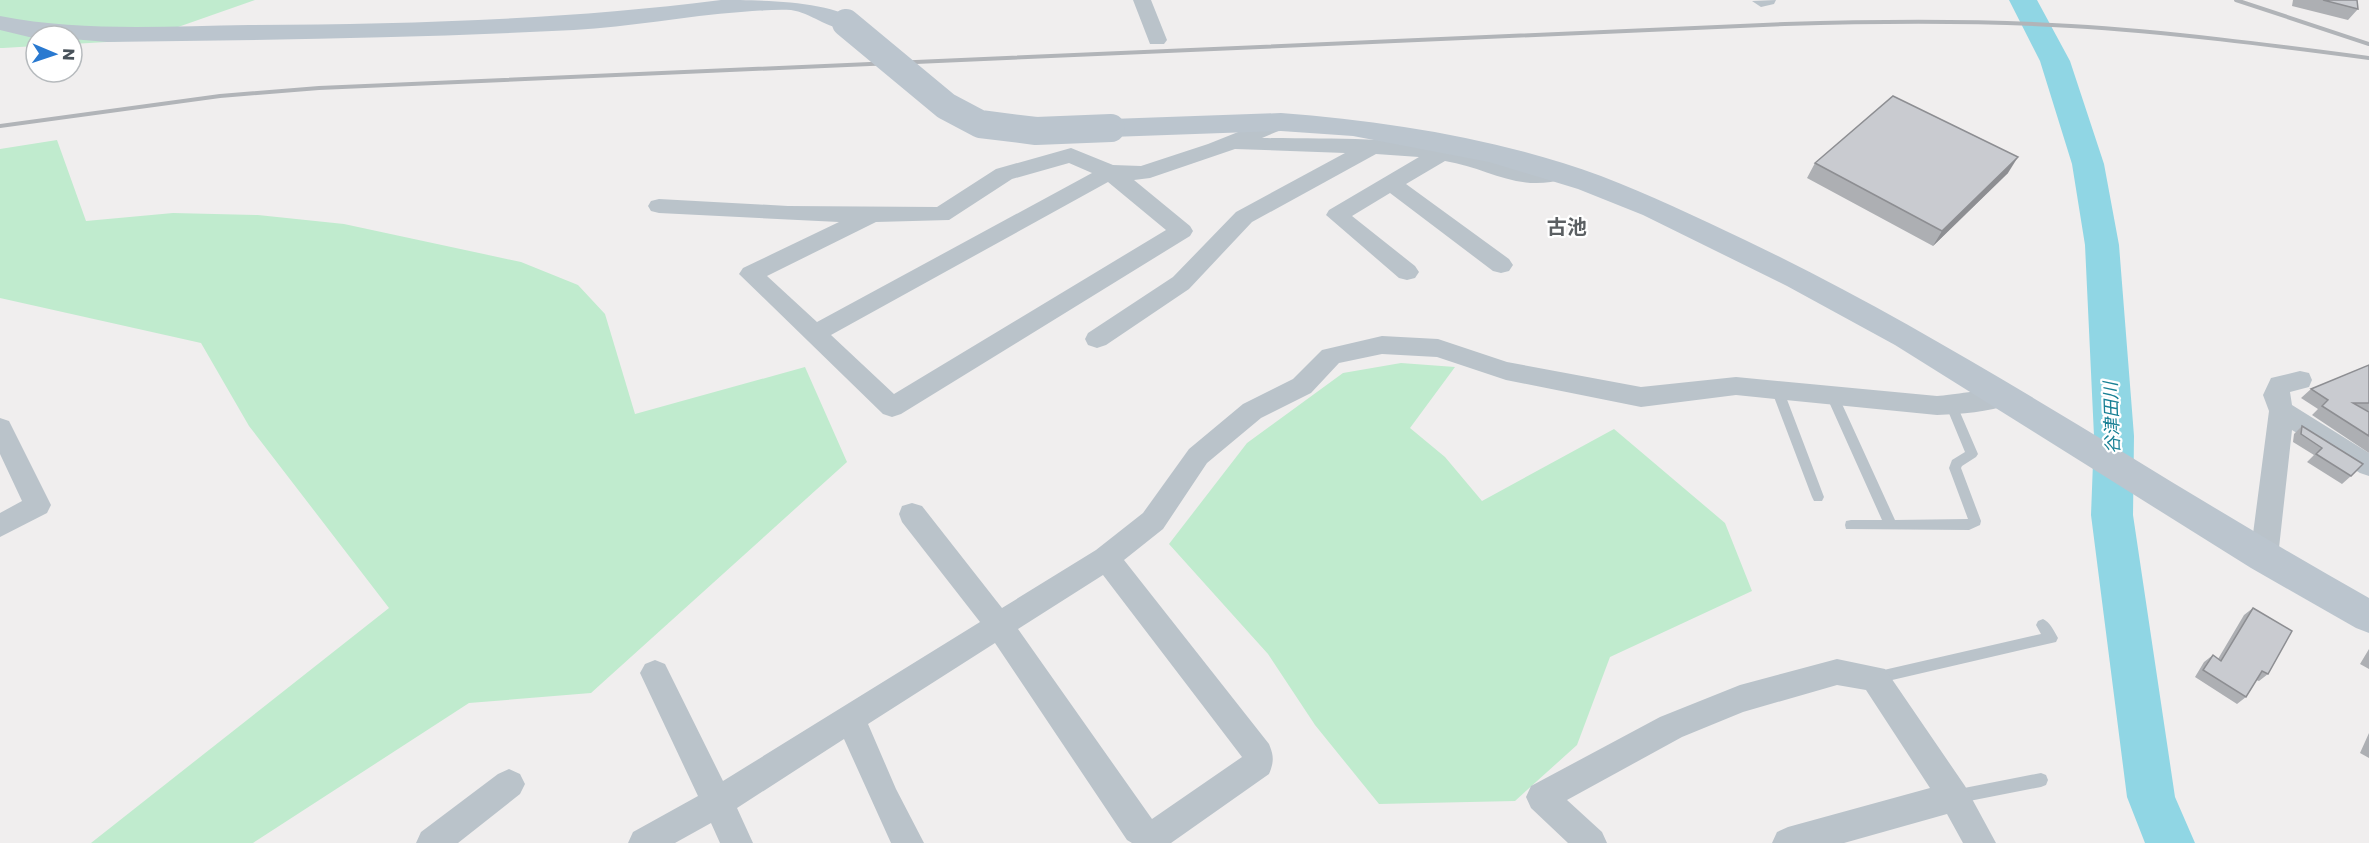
<svg xmlns="http://www.w3.org/2000/svg" width="2369" height="843" font-family="Poppins,'Noto Sans JP',sans-serif">
<style>
.green{fill:#c0ebce}
.lines{fill:none;stroke-linecap:round;stroke-linejoin:round}
.river{fill:#90d6e4;fill-rule:evenodd}
.lane{fill:#bac3ca;fill-rule:evenodd}
.street{fill:#bac3ca;fill-rule:evenodd}
.secondary{fill:#bbc5ce;fill-rule:evenodd}
.rail{stroke:#b1b4b8;stroke-width:4}
.secondary-bridge{stroke:#bbc5ce;stroke-width:28}
.wall{fill:#adafb3}
.shaded-wall{fill:#8d8e92}
.building{fill:#c9cbd0;stroke:#8d8e92;stroke-width:1.5}
.labels{text-anchor:middle;stroke-width:4.5;stroke-linejoin:round;paint-order:stroke}
.water-label{font-size:18px;font-style:italic;fill:#198095;stroke:#fff}
.quarter-label{font-size:20px;font-weight:bold;fill:#5b5f62;stroke:#fff}
</style>
<rect width="100%" height="100%" fill="#f0eeee"/>
<path class="green" d="M0,0H255L141,40L72,44V36H36V46L3,48H0Z
M57,140L86,221L173,213L258,215L344,224L521,262L578,285L605,314L635,414L805,367L847,462L591,693L469,703L253,843H91L389,608L249,426L201,343L0,298V149Z
M1401,363L1455,367L1410,428L1445,457L1482,501L1614,429L1725,523L1752,591L1610,657L1577,745L1515,801L1379,804L1315,725L1268,654L1169,544L1247,443L1343,373Z"/>
<g class="lines">
<path class="river" d="M2009,0H2037L2070,61L2104,164L2119,245L2134,436L2133,515L2175,797L2195,843H2145L2127,797L2091,515L2094,436L2085,245L2072,164L2040,61Z"/>
<path class="lane" d="M1777,385L1783,389L1824,497L1822,501H1814L1812,497L1771,389Z
M1831,388L1837,393L1895,520L1968,519L1949,468L1952,460L1965,452L1946,406L1948,403H1956L1978,454L1976,457L1962,466L1961,468L1981,521L1980,525L1969,530L1846,529L1845,525L1846,521L1851,520H1882L1825,393Z
M2043,619C2050,622 2054,631 2058,638L2056,642L1875,684L1870,682L1868,678L1870,674L1875,672L2041,634L2036,625L2038,621Z
M2041,773L2046,775L2048,780L2046,785L2041,787L1954,804L1949,802L1947,797L1949,792L1954,790Z"/>
<path class="street" d="M1133,0H1151L1167,40L1164,44H1150Z
M1776,0L1774,4L1761,7L1752,1Z
M1281,115L1288,117L1291,122L1288,127L1262,138C1330,139 1397,137 1464,150C1485,154 1504,165 1525,170C1540,173 1552,164 1566,168L1569,173L1566,178C1520,194 1489,168 1445,161L1406,184L1509,259L1513,265L1509,271L1501,273L1493,271L1390,193L1352,216L1415,266L1419,272L1415,278L1407,280L1399,278L1326,215L1329,210L1419,157L1376,154L1252,222L1189,289L1106,345L1097,348L1088,345L1085,339L1088,333L1173,277L1236,212L1345,153L1235,149L1150,178L1134,180L1190,226L1193,231L1190,236L901,414L892,417L883,414L739,274L743,268L839,222L659,213L651,211L648,206L651,201L659,199L788,206L937,207L996,169L1071,148L1113,165L1141,166L1208,144ZM1069,163L1092,173L817,322L767,276L876,222L949,220L1012,179ZM1108,182L1166,230L894,394L831,335Z
M1382,336L1438,339L1507,362L1641,387L1736,377L1937,396C1955,395 1999,386 2012,390L2016,397L2012,404C1987,412 1962,414 1937,415L1736,395L1641,407L1506,380L1437,357L1382,354L1339,363L1311,393L1261,418L1207,463L1163,529L1124,560L1269,744C1274,756 1274,762 1269,774L1171,843H1132L1127,840L995,643L868,724L896,789L924,843H891L844,739L737,808L753,843H720L711,823L675,843H628L633,832L698,796L640,673L645,664L655,660L665,664L723,781L980,622L902,522L899,514L902,506L912,503L922,506L1002,608L1096,550L1143,513L1189,449L1243,404L1293,379L1322,350ZM1103,575L1242,757L1152,819L1018,629Z
M2300,371L2309,373L2312,380L2309,387L2290,392L2292,405L2369,453V476L2360,473L2292,430L2278,557L2274,565L2264,569L2254,565L2250,557L2269,411L2263,395L2271,378Z
M0,418L9,421L51,505L47,513L0,537V513L22,501L0,454Z
M1837,659L1885,669L1965,786L1996,843H1963L1947,814L1844,843H1772L1777,832L1788,827L1930,788L1866,690L1837,685L1743,712L1682,737L1567,800L1602,832L1607,843H1568L1531,808L1526,797L1531,786L1660,717L1740,685Z
M509,769L520,774L525,784L520,794L458,843H416L421,832L498,774Z"/>
<path class="secondary" d="M721,0C756,0 836,0 858,23L855,28C833,34 813,13 791,10C775,9 757,11 741,12C685,16 630,27 574,30C419,38 263,40 107,42L72,39V36L29,37L0,30V16C81,32 167,26 249,25C406,24 565,20 721,0Z
M1281,113C1388,121 1500,139 1601,176C1650,195 1697,217 1745,240C1961,343 2160,481 2369,598V633L2356,628L2251,568L1895,345L1787,286L1643,215L1578,189L1489,162L1353,136L1281,131L1111,137L1101,134L1097,128L1101,122L1111,119Z"/>
<path class="rail" d="M2236,0L2369,44
M0,126L220,96L319,88L1785,24C1880,21 1976,20 2071,26C2171,32 2270,45 2369,58"/>
<path class="secondary-bridge" d="M846,23L946,106L980,124L1036,131L1111,128"/>
</g>
<path class="wall" d="M2293,0H2357L2358,9L2348,20L2292,6Z
M1815,163L2008,173L1933,246L1807,178Z
M2369,365V453L2312,415L2318,409L2301,398L2311,389Z
M2302,426L2351,476L2342,484L2307,462L2314,455L2293,442L2294,434Z
M2253,608L2268,674L2259,681L2256,680L2246,697L2237,704L2195,677L2204,662L2213,655L2218,659L2244,615Z
M2369,649V669L2360,664Z
M2369,733V758L2360,753Z"/>
<path class="shaded-wall" d="M2018,157L2008,173L1933,246L1942,231Z"/>
<path class="building" d="M2323,0H2357L2358,9Z
M1893,96L2018,157L1942,231L1815,163Z
M2369,365V403H2353L2369,412V436L2322,406L2328,400L2311,389Z
M2302,426L2363,464L2351,476L2316,454L2322,448L2301,434Z
M2253,608L2292,631L2268,674L2262,671L2246,697L2203,670L2213,655L2221,661Z"/>
<g class="labels">
<g class="water-label">
<text transform="translate(2112 418) rotate(-92)" y="6">谷津田川</text>
</g>
<g class="quarter-label">
<text x="1567" y="234">古池</text>
</g>
</g>
<g transform="translate(54 54) rotate(92)"><circle r="28" fill="#ffffff" stroke="#b6babd" stroke-width="1.5"/>
<path d="M0-4.5L10 22L0 15L-10 22Z" fill="#2979d0"/>
<text y="-9" font-size="16" font-weight="bold" text-anchor="middle" fill="#48525a">N</text>
</g>
</svg>
